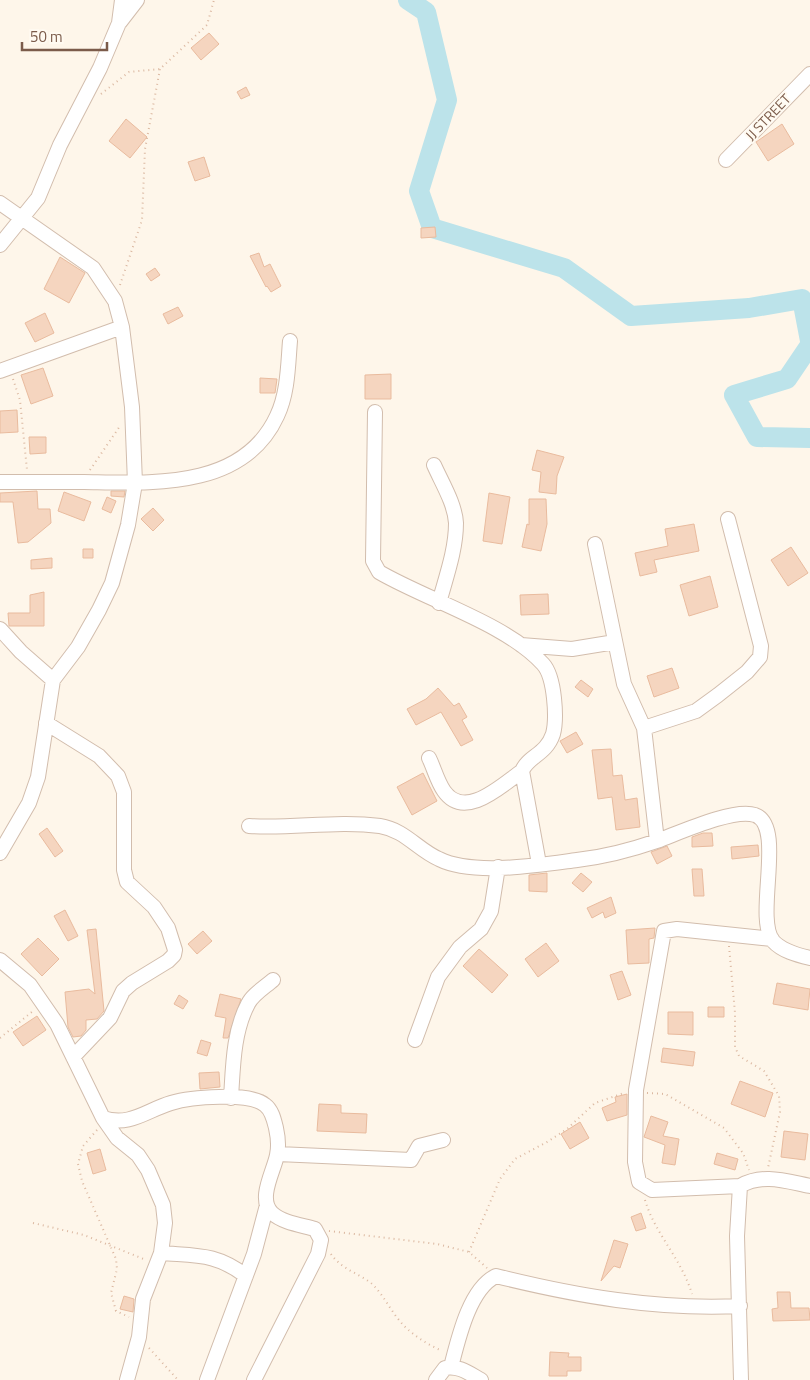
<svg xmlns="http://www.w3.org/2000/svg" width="810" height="1380" font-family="'Titillium Web',sans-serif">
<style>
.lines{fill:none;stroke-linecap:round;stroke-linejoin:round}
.river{stroke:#bce3ea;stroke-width:20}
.building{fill:#f5d5bf;stroke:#e9bb9e}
.street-casing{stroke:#d2bdad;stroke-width:16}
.path{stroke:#dbb8a1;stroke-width:2;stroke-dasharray:1 4;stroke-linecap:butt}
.street{stroke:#fff;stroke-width:14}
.labels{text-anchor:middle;stroke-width:4;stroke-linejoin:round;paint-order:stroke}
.street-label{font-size:14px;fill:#7b5b4a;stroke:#fffaf1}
</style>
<rect width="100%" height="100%" fill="#fef6ea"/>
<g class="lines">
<path class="river" d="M408,0L426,12L447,100L419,191L432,228L564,268L631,316L749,308L802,299L810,341
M810,345L787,379L734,395L757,437L810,438"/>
</g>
<path class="building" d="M209,33L219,44L201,60L191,48Z
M246,87L250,95L241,99L237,92Z
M126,119L147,137L130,158L109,141Z
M782,124L794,144L768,161L756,142Z
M204,157L210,176L195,181L188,162Z
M435,227L436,237L421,238V228Z
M259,253L264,267L270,264L281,286L271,292L267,286L266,287L250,256Z
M60,257L85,273L69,303L44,289Z
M155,268L160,275L151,281L146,274Z
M178,307L183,316L168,324L163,314Z
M45,313L54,333L35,342L25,323Z
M43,368L53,396L31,404L21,375Z
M391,374V399H365V375Z
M260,378L277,379L275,393H260Z
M17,410L18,432L0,433V411Z
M29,437H46V453L30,454Z
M537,450L564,457L557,476L556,494L539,492L541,472L532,470Z
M37,491L38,509H50L51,523L28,542L18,543L13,502H0V493Z
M111,491H125L124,497L111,496Z
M64,492L91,502L84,521L58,511Z
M489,493L510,497L502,544L483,541Z
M107,497L116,501L111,513L102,509Z
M529,499H546L547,524L541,551L522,547L527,524L529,525Z
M153,508L164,520L153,531L141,519Z
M694,524L699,551L654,560L657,572L640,576L635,553L668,546L665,529Z
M791,547L808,573L788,586L771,560Z
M83,549H93V558H83Z
M52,558V568L31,569V560Z
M710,576L718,607L689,616L680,585Z
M44,592V626H9L8,613H30V595Z
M548,594L549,614L521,615L520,595Z
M672,668L679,688L654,697L647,676Z
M581,680L593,689L588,697L575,687Z
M438,688L454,706L459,703L467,717L462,720L473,740L461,746L441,712L416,725L407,709L426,699Z
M576,732L583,744L567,753L560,741Z
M611,749L613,776L622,775L625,800L637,798L640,827L616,830L612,797L598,799L592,750Z
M423,773L437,801L412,815L397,787Z
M47,828L63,851L55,857L39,834Z
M703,833H712L713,846L692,847V837Z
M758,845L759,856L732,859L731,847Z
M667,846L672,856L657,864L651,852Z
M692,869H702L704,896H694Z
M547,873V892L529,891V875Z
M581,873L592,882L583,892L572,883Z
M611,897L616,913L605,918L603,912L592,918L587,908Z
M65,910L78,936L68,941L54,916Z
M655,928L654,938L649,939V963L628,964L626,930Z
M96,929L104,1011L97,1019L86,1020V1030L81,1036L73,1037L68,1027L65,992L89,989L95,994L87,930Z
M203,931L212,941L197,954L188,944Z
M38,938L59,959L42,976L21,954Z
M546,943L559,961L538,977L525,959Z
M479,949L508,975L492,993L463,966Z
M622,971L631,995L618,1000L610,975Z
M777,983L810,989L808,1010L773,1004Z
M220,994L241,999L228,1038H223L226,1018L215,1016Z
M179,995L188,1001L183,1009L174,1004Z
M708,1007H724V1017H708Z
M668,1012H693V1035L668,1034Z
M37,1016L46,1030L23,1046L13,1032Z
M201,1040L211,1043L207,1056L197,1053Z
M663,1048L695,1052L693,1066L661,1062Z
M219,1072L220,1087L200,1089L199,1073Z
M740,1081L773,1093L765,1117L731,1104Z
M627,1094V1115L607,1121L602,1108L616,1102L615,1097Z
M319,1104L341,1105V1113L367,1114L366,1133L317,1131Z
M651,1116L668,1122L663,1136L679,1139L675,1165L662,1163L665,1145L644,1137Z
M580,1122L589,1138L570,1149L561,1134Z
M784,1131L808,1134L805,1160L781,1157Z
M100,1149L106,1170L93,1174L87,1153Z
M717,1153L738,1159L735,1170L714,1164Z
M641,1213L646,1228L636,1231L631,1217Z
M614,1240L628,1244L620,1268L614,1266L601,1281Z
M777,1292H790L791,1308H809L810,1320L773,1321L772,1309L778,1308Z
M124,1296L134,1299L133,1312L120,1309Z
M550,1352L569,1353L568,1357H581V1371H567V1376H549Z"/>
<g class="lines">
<g class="street-casing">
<path id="street" d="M120,22L137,0
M726,160L810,74
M0,203L93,268L115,301L122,327L132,407L135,483L128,525L112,583L99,610L78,647L53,680L38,777L29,803L0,853
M0,245L38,198L60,145L100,68L119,23L122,0
M0,371L122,327
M375,412L373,561L379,572C427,600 507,624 543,664C555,677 557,719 553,734C546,755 528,756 522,771L539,864
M434,465C442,483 455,504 456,523C456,550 446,577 439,603
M0,482C28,482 56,482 84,482C152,483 243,490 277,416C288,393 288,365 290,341
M595,544L624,684L644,728L657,841
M0,629L21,652L53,680
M521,645L572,649L615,642
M46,723L99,756L118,776L124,792V870L127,882L154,907L168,928L175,950L174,955L168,961L132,983L123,991L110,1018L73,1057
M644,728L696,711L718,695L747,672L760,657L761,646L728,519
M429,758C434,768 437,781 444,791C465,821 502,785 522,771
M249,826C292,829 337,820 380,826C405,830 418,850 439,859C473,876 539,865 577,860C604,857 631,850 657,841C679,833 733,808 755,815C786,826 754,917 773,941C782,951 797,955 810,958
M0,960L30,985L57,1024L103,1118C130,1127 147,1110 171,1103C190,1097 250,1092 265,1105C272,1110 274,1120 276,1128C278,1137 279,1146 277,1155C274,1171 257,1199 272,1213C283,1223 301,1225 315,1229L321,1240L318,1254L254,1380
M415,1040L438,977L460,947L481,929L491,911L498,867
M231,1098C233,1068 233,1032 248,1004C252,995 265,987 273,980
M103,1118L117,1138L138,1155L148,1170L163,1205L165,1223L161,1253L143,1299L139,1337L127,1380
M278,1154L411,1160L419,1146L443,1140
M740,1186L652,1190L639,1182L635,1162L636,1090L664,931L677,929L772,939
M161,1253C197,1256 216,1253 246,1276
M451,1367C458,1340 469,1289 496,1276C577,1296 656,1310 740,1306
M207,1380L254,1254L267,1205
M436,1380L445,1368C459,1365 470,1374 481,1380
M741,1380L737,1236L740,1186C763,1173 785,1181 810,1186"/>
</g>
<path class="path" d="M101,94L129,72L160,69L207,25L214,0
M120,285L142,220L145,149L160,69
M13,379L20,400L27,470
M90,470L120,426
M729,946L735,1013V1047L739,1056L764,1071L779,1096L780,1112L768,1168
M0,1038L33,1011
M647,1093L665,1094L724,1128L743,1153L749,1170
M97,1130L83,1146L78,1164L82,1181L116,1259L117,1269L111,1293L116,1311L129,1317
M645,1200C655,1234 681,1258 692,1294
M33,1223L84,1235L146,1260
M329,1231L437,1244L469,1252L487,1268
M469,1252L500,1179L515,1159L547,1142L567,1129L595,1103L624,1093
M331,1254C341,1269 358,1273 371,1283C383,1294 389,1308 399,1320C410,1334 427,1344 442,1351
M149,1348L178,1380"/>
<use href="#street" class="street"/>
</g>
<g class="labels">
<g class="street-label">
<text transform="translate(768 117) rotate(-46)" y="5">JJ STREET</text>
</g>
</g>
<path d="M22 42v8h85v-8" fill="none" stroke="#7b5b4a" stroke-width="2.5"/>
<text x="30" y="42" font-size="15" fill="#7b5b4a" stroke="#fffaf1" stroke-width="4" paint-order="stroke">50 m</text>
</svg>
